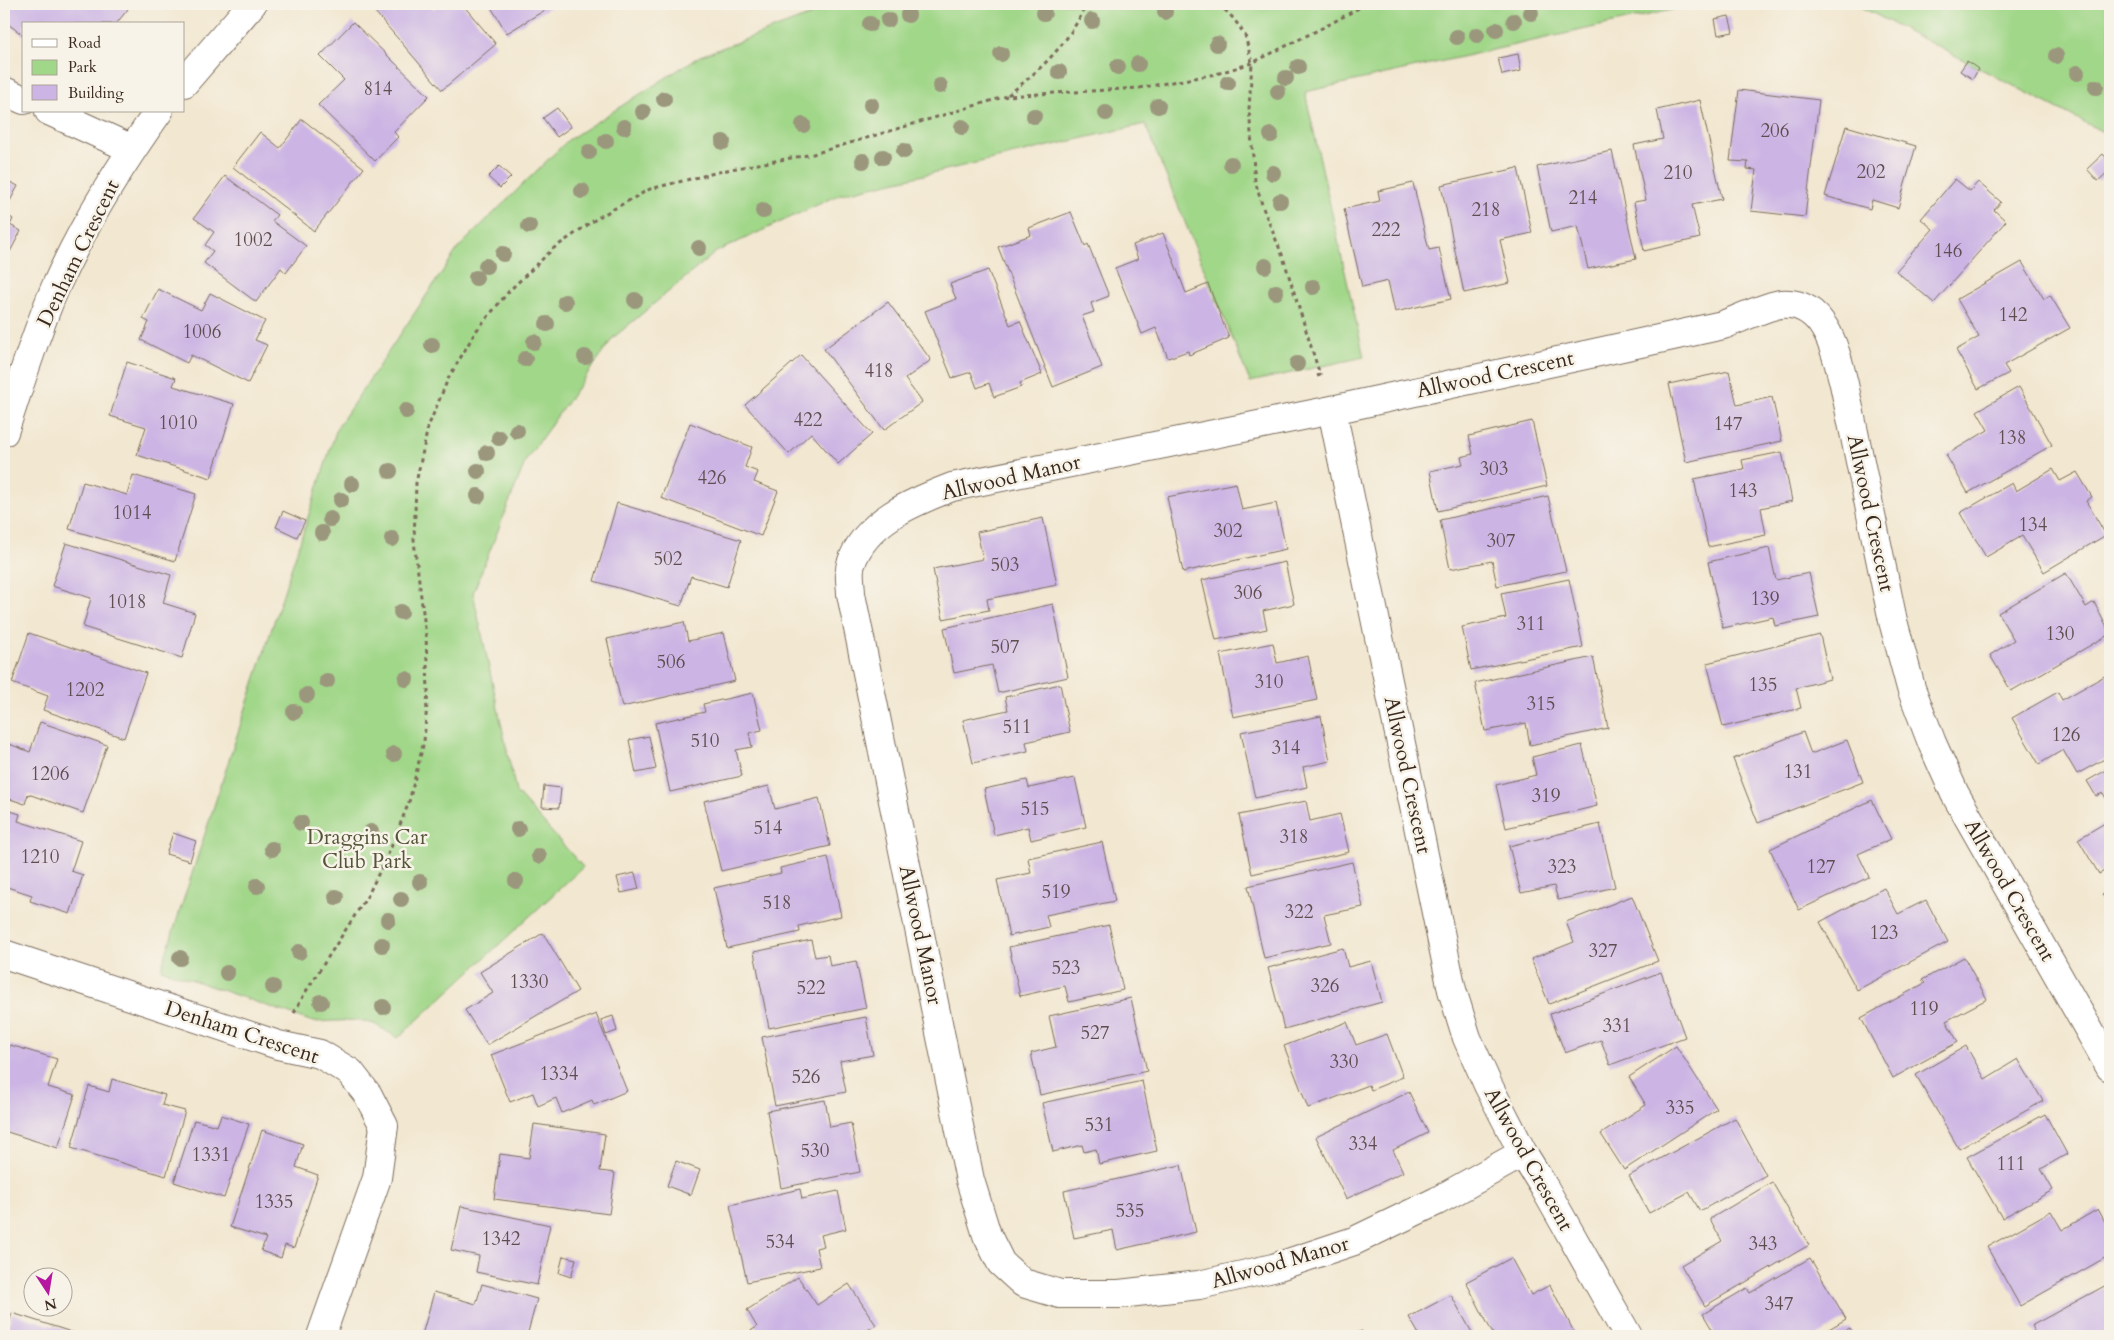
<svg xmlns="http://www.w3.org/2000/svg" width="2114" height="1340" font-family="Cardo,serif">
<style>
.green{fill:#a1d789;stroke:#6e8054}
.building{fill:#ccb5e4}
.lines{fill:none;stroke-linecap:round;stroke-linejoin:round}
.minor-casing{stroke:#7b6c5c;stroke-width:30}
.path{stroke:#7b6c5c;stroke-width:3;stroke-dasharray:4 4;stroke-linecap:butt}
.minor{stroke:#fff;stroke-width:28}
.tree{fill:#9b977d}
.labels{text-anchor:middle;stroke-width:5;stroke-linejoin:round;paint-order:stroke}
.number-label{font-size:19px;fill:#5f4d50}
.street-label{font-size:21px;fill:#3b2a1e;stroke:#f7f3e8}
.park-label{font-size:21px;fill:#545539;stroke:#f7f3e8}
</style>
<rect width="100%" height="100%" fill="#f7f3e8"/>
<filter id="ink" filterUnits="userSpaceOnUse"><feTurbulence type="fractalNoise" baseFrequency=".02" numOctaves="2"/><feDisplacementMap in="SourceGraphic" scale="10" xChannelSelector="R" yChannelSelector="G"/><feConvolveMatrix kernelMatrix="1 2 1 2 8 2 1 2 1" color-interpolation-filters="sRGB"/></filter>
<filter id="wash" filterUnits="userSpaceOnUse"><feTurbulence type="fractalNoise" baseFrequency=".0096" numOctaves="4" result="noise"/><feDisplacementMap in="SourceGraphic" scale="20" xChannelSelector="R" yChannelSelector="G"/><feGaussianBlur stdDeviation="1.12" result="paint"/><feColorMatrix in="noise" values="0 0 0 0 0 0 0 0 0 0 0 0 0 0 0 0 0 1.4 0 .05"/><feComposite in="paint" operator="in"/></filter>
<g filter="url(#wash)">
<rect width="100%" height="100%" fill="#f2e7d0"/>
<path class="green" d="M841,4H1698L1305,92L1364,357L1250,382L1145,124L841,194L716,252L613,338L526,460L473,593L516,792L583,867L398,1038L374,1024L358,1020L313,1022L161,969L337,428L459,247L568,140L700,56Z
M1855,4H2110V151L2107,134Z"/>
<g id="blocks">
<path class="building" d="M4,4H121L128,9L116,24H56L52,21L50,24H24V36L4,21Z
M370,4H429L434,9L441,4H462L496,44L442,90L369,5Z
M489,4H555L507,33Z
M1729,16L1733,32L1718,35L1715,19Z
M353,22L429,96L394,132L398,137L375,161L318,105L344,80L320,56Z
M1518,54L1521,71L1502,75L1498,58Z
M1967,61L1978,69L1973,79L1960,71Z
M1739,90L1819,100L1805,217L1751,211L1756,170L1747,169L1748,162L1730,161Z
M1700,100L1722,199L1692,205L1700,238L1644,251L1634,202L1646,200L1634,145L1663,139L1657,110Z
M557,108L571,127L557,137L543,118Z
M302,119L364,168L314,231L233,167L260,132L280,148Z
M1846,126L1916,146L1898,208L1872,200L1870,209L1825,196Z
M1612,151L1636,259L1588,269L1578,226L1551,232L1537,167Z
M2103,154L2110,162V170L2098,181L2087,169Z
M499,166L511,177L500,188L488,177Z
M1518,168L1532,233L1500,240L1510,283L1464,293L1441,185Z
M225,176L277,215L272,221L306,246L286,273L281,268L256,302L204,263L213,251L205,245L214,232L194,218Z
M4,179L18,186L4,212Z
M1955,179L1970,191L1978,182L2001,202L1994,210L2006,221L1934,303L1896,271L1933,229L1921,219Z
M1413,183L1429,250L1439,248L1451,299L1395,312L1388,281L1362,287L1344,209L1380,201L1378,191Z
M1071,212L1085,246L1088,244L1109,296L1091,303L1094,312L1082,316L1102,367L1053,387L998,247L1031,235L1029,228Z
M4,213L13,219L10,225L21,231L4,263Z
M1163,233L1186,293L1208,284L1229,338L1189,355L1188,351L1168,358L1156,328L1142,334L1115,268L1138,259L1133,245Z
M2022,262L2044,299L2050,295L2070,328L2004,365L2009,373L1978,389L1956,350L1979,337L1957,299Z
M988,270L1010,325L1020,321L1042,374L1020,383L1021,387L994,397L989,383L977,388L971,372L952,378L925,311L956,299L950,284Z
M158,289L201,310L210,293L265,321L255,340L267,345L248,383L191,355L187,363L141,340L149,322L143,319Z
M888,302L931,360L905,379L922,402L884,430L824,349Z
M801,355L872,434L838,464L811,433L789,454L745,405Z
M127,362L176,378L173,386L234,404L211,478L137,455L146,427L110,416Z
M1729,371L1737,405L1772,397L1782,441L1686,462L1669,384Z
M2019,387L2052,445L1968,493L1946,455L1988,430L1977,411Z
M1532,421L1547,486L1438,511L1430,471L1463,464L1461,457L1473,454L1469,436Z
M690,423L752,447L745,467L758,472L754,482L778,491L761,536L661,498Z
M1782,452L1792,501L1761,508L1766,535L1708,547L1694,479L1744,469L1742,460Z
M2053,469L2060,481L2077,472L2092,497L2086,501L2106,535L2044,572L2022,536L1986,557L1960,513L2012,483L2016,491Z
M133,475L196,494L175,561L69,529L83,482L127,495Z
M1236,483L1242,510L1276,503L1286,549L1183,572L1167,497Z
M1548,496L1566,571L1497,586L1492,561L1450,569L1440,520Z
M617,503L741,540L727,587L691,576L681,606L594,581Z
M283,511L305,521L297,537L276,527Z
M1043,518L1057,585L987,599L989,610L943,619L933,569L983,559L977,532Z
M66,543L171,575L163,603L195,613L182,658L83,627L91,598L52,586Z
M1769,548L1776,580L1809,573L1819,617L1775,626L1773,617L1723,628L1708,562Z
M1285,562L1294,604L1263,611L1267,629L1216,640L1202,580Z
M2066,573L2086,607L2094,602L2110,634L2011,691L1990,655L2014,640L1998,613Z
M1569,579L1583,647L1471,670L1462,627L1506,618L1501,593Z
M1053,604L1068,677L998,693L992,665L954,673L944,628Z
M684,622L688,641L724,633L735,681L622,707L607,639Z
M29,633L146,673L124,738L43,710L48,696L12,683Z
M1820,635L1830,679L1796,688L1801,708L1723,727L1707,663Z
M1273,643L1277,663L1308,656L1317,700L1233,717L1220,654Z
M1593,657L1608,728L1530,745L1526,723L1485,731L1475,683Z
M2110,673V756L2077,774L2063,750L2039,764L2012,718L2058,692L2062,700Z
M1060,684L1070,732L1026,742L1028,751L973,763L963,720L1008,710L1005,697Z
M753,693L762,730L749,733L752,747L736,750L742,776L670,792L655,723L705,712L703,704Z
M1321,716L1330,761L1303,767L1307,787L1255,798L1241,732Z
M40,722L107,745L83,813L28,794L25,804L4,797V742L30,752Z
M1803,732L1811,754L1847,740L1863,782L1758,823L1733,759Z
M649,736L656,769L636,773L629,740Z
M1582,745L1597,806L1506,828L1496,785L1536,775L1532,757Z
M2110,768V806L2103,793L2096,796L2087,781Z
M1075,778L1086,827L1031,840L1028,827L994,835L984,789L1027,780L1029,788Z
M544,786L561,788L559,808L542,807Z
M769,786L775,809L819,798L830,846L721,871L704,801Z
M1872,800L1891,839L1858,854L1869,877L1799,910L1770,849Z
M1306,801L1310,821L1340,814L1349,852L1252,874L1239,815Z
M4,809L20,814L18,821L81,841L71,871L83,875L70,914L30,901L32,895L4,886Z
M2110,820V868L2099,874L2078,839Z
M1600,824L1615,887L1558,900L1554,886L1521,893L1509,846Z
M173,833L196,841L190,861L166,854Z
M1102,842L1115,901L1046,915L1049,927L1009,936L997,880L1031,873L1028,858Z
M828,857L841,916L799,926L800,932L727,948L714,888L781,873L780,868Z
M1352,862L1363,907L1324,915L1331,943L1264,958L1248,886Z
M635,873L639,889L621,893L617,877Z
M1884,888L1898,914L1926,900L1948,942L1857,990L1820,922Z
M2110,889V908L2102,894Z
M1632,896L1658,961L1549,1004L1531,959L1574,942L1566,922Z
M1109,925L1123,990L1069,1002L1065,986L1020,996L1009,947Z
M543,933L578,991L487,1045L465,1010L493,993L480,972Z
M811,940L815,957L828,955L830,966L856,961L866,1008L769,1028L754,952Z
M1343,948L1348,967L1371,961L1382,1002L1284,1029L1268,968Z
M1964,957L1987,999L1946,1021L1958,1042L1893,1078L1861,1018L1925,983L1922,980Z
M1661,972L1685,1037L1610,1065L1601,1040L1565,1053L1550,1014Z
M1131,998L1147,1071L1040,1095L1031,1053L1056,1047L1049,1016Z
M596,1014L627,1091L594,1105L592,1100L562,1113L556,1098L538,1106L533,1093L510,1102L491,1055Z
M613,1016L617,1031L606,1035L601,1020Z
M866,1017L873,1055L840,1061L846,1092L775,1106L762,1037Z
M1347,1022L1356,1045L1387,1034L1403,1077L1371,1090L1369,1085L1308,1108L1284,1046Z
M10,1045L57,1059L48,1087L75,1095L58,1148L4,1131V1064Z
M1676,1046L1717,1109L1624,1170L1601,1134L1646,1105L1629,1077Z
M1966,1046L1985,1079L2018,1059L2043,1101L1959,1149L1916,1075Z
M112,1079L165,1095L162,1105L185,1111L166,1176L71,1148L89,1086L109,1092Z
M1142,1081L1157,1151L1099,1164L1096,1149L1084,1152L1082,1145L1053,1152L1042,1103Z
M1409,1092L1428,1133L1393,1150L1403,1172L1346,1199L1316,1137Z
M825,1100L830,1127L851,1123L860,1172L781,1188L767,1111Z
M2045,1114L2067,1154L2041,1169L2053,1190L2002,1218L1967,1157Z
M221,1115L249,1124L224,1198L174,1182L194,1120L217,1126Z
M1735,1118L1766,1175L1700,1211L1689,1192L1649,1213L1629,1176Z
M534,1124L605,1134L600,1171L615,1173L609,1214L494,1199L500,1154L529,1158Z
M262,1130L303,1144L296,1167L318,1175L294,1248L285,1245L281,1258L261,1251L266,1238L230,1227Z
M676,1161L700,1170L691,1195L667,1186Z
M1181,1165L1196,1232L1117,1250L1113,1230L1074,1238L1064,1191Z
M1772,1182L1809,1245L1705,1306L1681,1265L1722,1241L1710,1219Z
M800,1189L802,1199L838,1191L846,1229L821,1235L824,1246L816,1248L820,1267L747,1282L730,1205Z
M461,1206L550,1225L537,1285L476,1272L479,1256L451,1250Z
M2098,1209L2110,1231V1255L2020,1306L1987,1247L2051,1211L2062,1230Z
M563,1256L576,1259L571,1277L559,1273Z
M1511,1258L1531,1295L1550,1285L1576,1336H1494L1466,1282Z
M1810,1258L1846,1319L1817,1336H1716L1703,1314L1747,1288L1750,1293Z
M798,1277L817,1305L849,1284L876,1325L858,1336H742L757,1327L747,1310Z
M2110,1283V1336H2037L2031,1326Z
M482,1284L537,1299L527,1336L422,1335L434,1292L476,1304Z
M1451,1295L1474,1336H1420L1409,1317Z
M12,1313L84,1336H5Z
M1850,1328L1855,1336H1834Z
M1362,1331L1364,1336H1348Z"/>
</g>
</g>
<g filter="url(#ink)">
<use href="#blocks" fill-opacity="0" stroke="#7b6c5c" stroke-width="1"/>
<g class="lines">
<g class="minor-casing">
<path id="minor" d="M184,83L252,4
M4,91L24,100
M49,111L132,149
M1332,410L952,487C913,502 865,521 851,564C848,572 851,585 851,594L970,1180L987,1235L1001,1263L1023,1283L1060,1294H1119L1199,1285L1273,1268L1354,1241L1437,1201L1523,1153
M4,432C20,384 35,335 55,288C83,225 119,167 159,111
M4,954L278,1045L320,1054L350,1072L368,1095L384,1126L377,1178L321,1336
M1628,1336L1544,1187L1523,1153L1488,1085L1467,1038L1452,990L1332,410L1723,325C1736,320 1769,305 1781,304C1825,300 1836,352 1844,384L1893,621L1911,688L1932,743L1955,794L2110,1067"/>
</g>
<path class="path" d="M1219,4L1234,19L1245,35L1252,63L1249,109L1255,181L1263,208L1283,257L1320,375L1317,376
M1008,95C1040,70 1070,43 1086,4
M294,1013L305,993L368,895L390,850L409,802L424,741L428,691L426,636L414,541L416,483L428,427L448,379L476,331L510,290L554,248L599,217L650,189L731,169L813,154L1007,96L1139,88L1216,74L1252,63L1330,24L1366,4"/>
<use href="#minor" class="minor"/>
</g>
<g class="tree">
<circle cx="1165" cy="12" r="8"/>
<circle cx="1044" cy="13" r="8"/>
<circle cx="1531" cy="13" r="8"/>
<circle cx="908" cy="15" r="8"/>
<circle cx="888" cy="20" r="8"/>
<circle cx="1092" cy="21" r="8"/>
<circle cx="1514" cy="21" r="8"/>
<circle cx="870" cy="24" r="8"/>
<circle cx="1496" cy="30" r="8"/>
<circle cx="1477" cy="35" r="8"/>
<circle cx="1457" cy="37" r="8"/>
<circle cx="1217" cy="44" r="8"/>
<circle cx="1001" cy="54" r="8"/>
<circle cx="2056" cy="56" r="8"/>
<circle cx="1138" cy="64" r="8"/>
<circle cx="1118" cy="67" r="8"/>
<circle cx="1298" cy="67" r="8"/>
<circle cx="1059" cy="72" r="8"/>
<circle cx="2077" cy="73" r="8"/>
<circle cx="1286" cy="78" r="8"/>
<circle cx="1228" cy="83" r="8"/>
<circle cx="940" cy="86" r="8"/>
<circle cx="2096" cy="87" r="8"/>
<circle cx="1278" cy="92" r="8"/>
<circle cx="664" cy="99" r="8"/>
<circle cx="871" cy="105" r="8"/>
<circle cx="1158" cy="106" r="8"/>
<circle cx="643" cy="112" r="8"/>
<circle cx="1106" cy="113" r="8"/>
<circle cx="1034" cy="116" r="8"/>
<circle cx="803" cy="125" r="8"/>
<circle cx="624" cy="127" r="8"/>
<circle cx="962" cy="127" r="8"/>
<circle cx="1271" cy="135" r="8"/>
<circle cx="606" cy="141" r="8"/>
<circle cx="723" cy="142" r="8"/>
<circle cx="904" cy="151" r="8"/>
<circle cx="589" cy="152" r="8"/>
<circle cx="883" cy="157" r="8"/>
<circle cx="863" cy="161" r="8"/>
<circle cx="1231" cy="164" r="8"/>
<circle cx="1273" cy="173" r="8"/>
<circle cx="582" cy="191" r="8"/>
<circle cx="1280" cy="201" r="8"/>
<circle cx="763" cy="211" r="8"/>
<circle cx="529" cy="226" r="8"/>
<circle cx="699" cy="248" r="8"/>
<circle cx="503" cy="254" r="8"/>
<circle cx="486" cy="266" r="8"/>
<circle cx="1265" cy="266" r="8"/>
<circle cx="476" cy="278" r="8"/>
<circle cx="1313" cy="287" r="8"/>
<circle cx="1276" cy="292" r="8"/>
<circle cx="635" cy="300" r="8"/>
<circle cx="565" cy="302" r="8"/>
<circle cx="547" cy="324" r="8"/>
<circle cx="534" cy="342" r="8"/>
<circle cx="432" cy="345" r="8"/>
<circle cx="585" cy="357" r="8"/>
<circle cx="525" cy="359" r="8"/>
<circle cx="1297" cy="364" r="8"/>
<circle cx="406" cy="411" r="8"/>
<circle cx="517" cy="431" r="8"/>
<circle cx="499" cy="438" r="8"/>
<circle cx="487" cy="453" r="8"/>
<circle cx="390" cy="471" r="8"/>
<circle cx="478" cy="471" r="8"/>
<circle cx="352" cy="484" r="8"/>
<circle cx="478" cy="496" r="8"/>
<circle cx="341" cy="500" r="8"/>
<circle cx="330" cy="519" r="8"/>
<circle cx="322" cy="533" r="8"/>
<circle cx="392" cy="539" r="8"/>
<circle cx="401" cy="612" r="8"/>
<circle cx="406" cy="679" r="8"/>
<circle cx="327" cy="681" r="8"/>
<circle cx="307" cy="695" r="8"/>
<circle cx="294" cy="712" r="8"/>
<circle cx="394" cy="754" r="8"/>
<circle cx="301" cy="823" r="8"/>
<circle cx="518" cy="829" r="8"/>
<circle cx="371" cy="832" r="8"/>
<circle cx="272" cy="849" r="8"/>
<circle cx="539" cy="856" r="8"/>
<circle cx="516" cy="881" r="8"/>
<circle cx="420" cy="882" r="8"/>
<circle cx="257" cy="886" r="8"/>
<circle cx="336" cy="897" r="8"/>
<circle cx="401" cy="899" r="8"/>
<circle cx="388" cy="920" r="8"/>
<circle cx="382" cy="945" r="8"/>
<circle cx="299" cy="952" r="8"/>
<circle cx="180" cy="958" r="8"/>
<circle cx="227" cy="973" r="8"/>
<circle cx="273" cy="987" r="8"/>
<circle cx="321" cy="1002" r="8"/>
<circle cx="383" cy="1007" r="8"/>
</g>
</g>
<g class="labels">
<g class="number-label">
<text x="378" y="95">814</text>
<text x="1775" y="137">206</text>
<text x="1871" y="178">202</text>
<text x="1678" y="179">210</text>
<text x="1583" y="204">214</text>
<text x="1486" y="216">218</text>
<text x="1386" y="236">222</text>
<text x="253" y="246">1002</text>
<text x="1948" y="257">146</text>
<text x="2013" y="321">142</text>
<text x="202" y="338">1006</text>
<text x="879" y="377">418</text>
<text x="808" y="426">422</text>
<text x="178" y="429">1010</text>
<text x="1728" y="430">147</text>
<text x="2012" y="444">138</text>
<text x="1494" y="475">303</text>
<text x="712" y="484">426</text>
<text x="1743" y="497">143</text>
<text x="132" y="519">1014</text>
<text x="2033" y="531">134</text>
<text x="1228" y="537">302</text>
<text x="1501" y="547">307</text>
<text x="668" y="565">502</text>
<text x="1005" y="571">503</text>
<text x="1248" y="599">306</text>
<text x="1765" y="605">139</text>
<text x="127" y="608">1018</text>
<text x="1531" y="630">311</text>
<text x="2060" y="640">130</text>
<text x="1005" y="653">507</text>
<text x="671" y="668">506</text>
<text x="1269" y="688">310</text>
<text x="1763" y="691">135</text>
<text x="85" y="696">1202</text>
<text x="1541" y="710">315</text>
<text x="1017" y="733">511</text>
<text x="2066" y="741">126</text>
<text x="705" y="747">510</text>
<text x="1286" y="754">314</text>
<text x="1798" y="778">131</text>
<text x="50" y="780">1206</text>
<text x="1546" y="802">319</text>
<text x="1035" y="815">515</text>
<text x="768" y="834">514</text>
<text x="1294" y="843">318</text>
<text x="40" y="863">1210</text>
<text x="1562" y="873">323</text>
<text x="1821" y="873">127</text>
<text x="1056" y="898">519</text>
<text x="777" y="909">518</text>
<text x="1299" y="918">322</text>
<text x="1884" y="939">123</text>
<text x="1603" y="957">327</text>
<text x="1066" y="974">523</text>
<text x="529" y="988">1330</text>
<text x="1325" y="992">326</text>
<text x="811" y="994">522</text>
<text x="1924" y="1015">119</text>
<text x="1617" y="1032">331</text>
<text x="1095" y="1039">527</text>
<text x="1344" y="1068">330</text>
<text x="559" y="1080">1334</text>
<text x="806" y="1083">526</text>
<text x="1680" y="1114">335</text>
<text x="1099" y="1131">531</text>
<text x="1363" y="1150">334</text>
<text x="815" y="1157">530</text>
<text x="211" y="1161">1331</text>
<text x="2011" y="1170">111</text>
<text x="274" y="1208">1335</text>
<text x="1130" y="1217">535</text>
<text x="501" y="1245">1342</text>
<text x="780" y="1248">534</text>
<text x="1763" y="1250">343</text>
<text x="1779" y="1310">347</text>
</g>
<g class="street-label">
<text transform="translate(78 253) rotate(-64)" y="7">Denham Crescent</text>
<text transform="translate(1495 374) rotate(-12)" y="7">Allwood Crescent</text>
<text transform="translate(1011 477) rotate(-13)" y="7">Allwood Manor</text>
<text transform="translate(1871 513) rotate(78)" y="7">Allwood Crescent</text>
<text transform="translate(1408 775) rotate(78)" y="7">Allwood Crescent</text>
<text transform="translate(2010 890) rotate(60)" y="7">Allwood Crescent</text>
<text transform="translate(921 935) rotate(78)" y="7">Allwood Manor</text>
<text transform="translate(242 1032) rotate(18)" y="7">Denham Crescent</text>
<text transform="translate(1529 1159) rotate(61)" y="7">Allwood Crescent</text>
<text transform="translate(1280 1262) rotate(-16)" y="7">Allwood Manor</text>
</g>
<g class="park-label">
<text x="367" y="844">Draggins Car<tspan x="367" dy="24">Club Park</tspan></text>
</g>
</g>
<rect width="2114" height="1340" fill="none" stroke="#f7f3e8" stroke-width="20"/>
<rect x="22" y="22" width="162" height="90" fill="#f7f3e8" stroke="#aca397"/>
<rect x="32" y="39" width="25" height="8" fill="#ffffff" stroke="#aca397"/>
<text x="68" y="48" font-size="15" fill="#3b2a1e">Road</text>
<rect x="32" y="60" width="25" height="15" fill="#a1d789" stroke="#aca397"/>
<text x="68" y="72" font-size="15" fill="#3b2a1e">Park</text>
<rect x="32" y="85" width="25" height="15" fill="#ccb5e4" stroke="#aca397"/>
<text x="68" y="98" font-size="15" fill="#3b2a1e">Building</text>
<g transform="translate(48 1292) rotate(168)"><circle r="24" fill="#f7f3e8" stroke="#aca397"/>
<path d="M0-4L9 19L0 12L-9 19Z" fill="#b5179e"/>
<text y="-8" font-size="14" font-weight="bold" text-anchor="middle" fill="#3b2a1e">N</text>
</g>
</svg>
